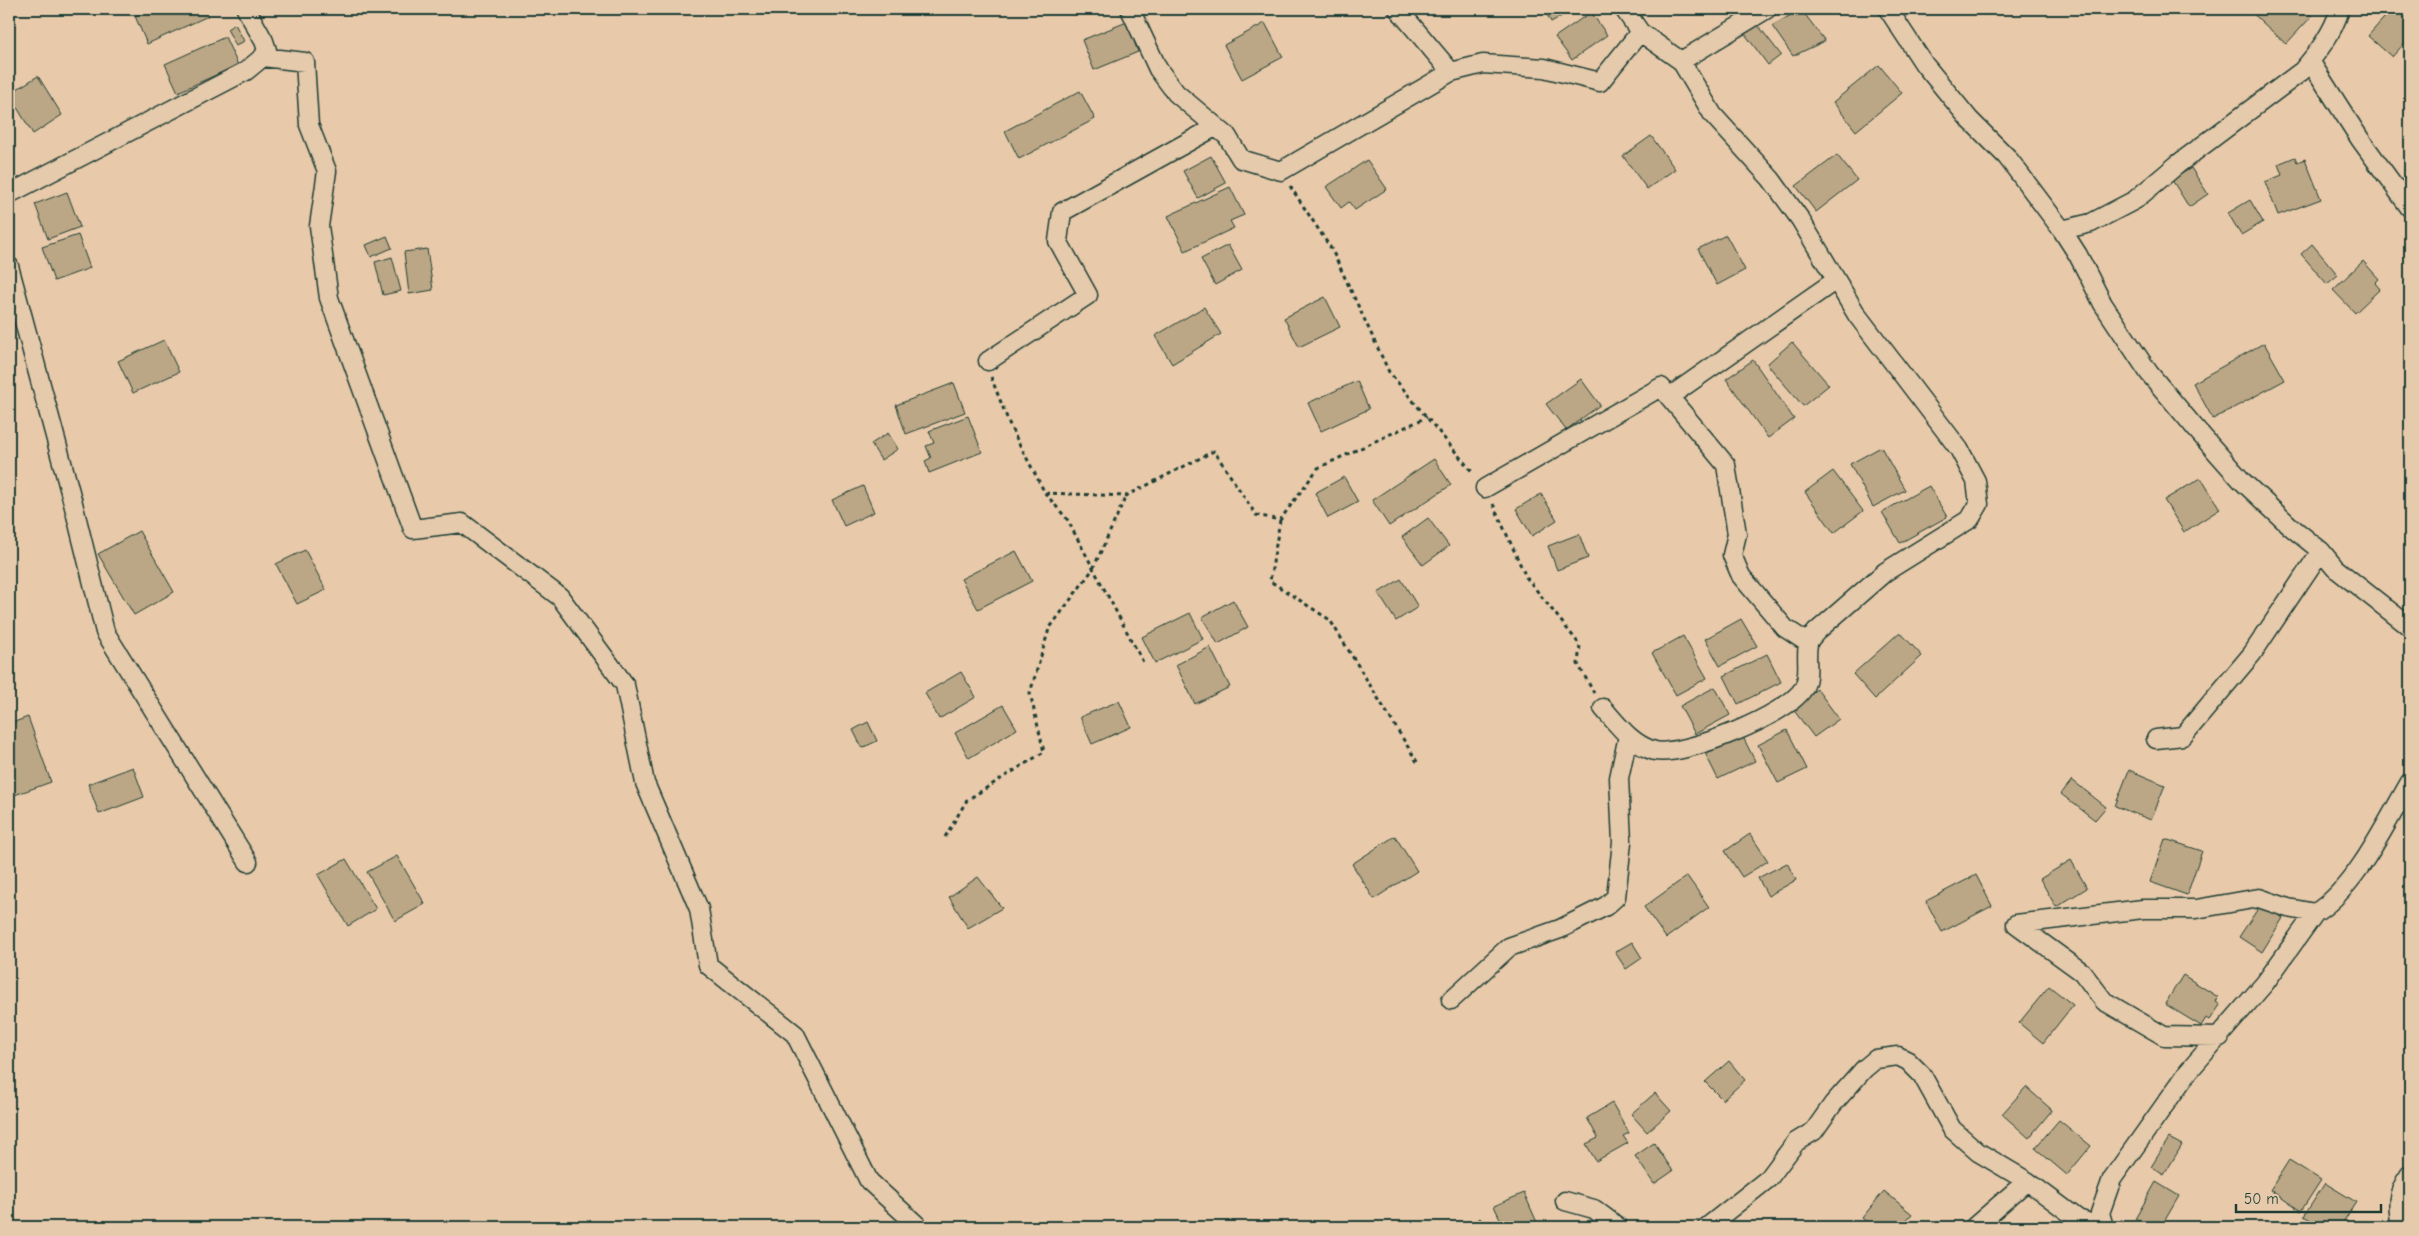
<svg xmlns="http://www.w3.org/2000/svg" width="2419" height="1236" font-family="'Comic Neue',sans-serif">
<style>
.building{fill:#bba785;stroke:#1f3d34}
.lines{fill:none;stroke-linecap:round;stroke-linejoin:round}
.minor-casing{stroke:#1f3d34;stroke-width:21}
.path{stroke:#1f3d34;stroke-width:3;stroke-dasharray:4 4;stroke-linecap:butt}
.minor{stroke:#e5caac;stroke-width:18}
</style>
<rect width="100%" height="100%" fill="#e8caaa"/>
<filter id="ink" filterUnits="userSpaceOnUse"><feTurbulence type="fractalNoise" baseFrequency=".02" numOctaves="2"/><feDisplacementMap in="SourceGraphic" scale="10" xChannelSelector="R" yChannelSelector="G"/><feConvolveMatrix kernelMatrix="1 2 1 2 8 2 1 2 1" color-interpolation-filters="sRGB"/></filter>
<g filter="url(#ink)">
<path class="building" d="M150,9H204L208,16L147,44L135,16Z
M1544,9H1574L1551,22Z
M1801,9L1825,41L1793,56L1772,26Z
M2248,9H2303L2312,16L2286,44Z
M2392,9H2400L2410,18V37L2392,57L2368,36Z
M1591,12L1607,35L1572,60L1555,37Z
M1127,22L1138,52L1094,70L1082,40Z
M1265,23L1283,57L1242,79L1224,45Z
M235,24L244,41L236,46L227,29Z
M1758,25L1781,55L1768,65L1745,34Z
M225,37L238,65L178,92L165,64Z
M1879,65L1902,93L1856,131L1833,102Z
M38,76L62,115L33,134L9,94Z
M1080,91L1095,119L1019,159L1005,131Z
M1651,136L1675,169L1647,189L1623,156Z
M1837,155L1857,180L1816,212L1796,186Z
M1211,156L1226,183L1198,198L1183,171Z
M2295,157L2297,162L2305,159L2321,199L2278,215L2265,182L2282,175L2278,164Z
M1367,160L1387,189L1355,210L1349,202L1341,208L1326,187Z
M2191,168L2208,194L2189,207L2172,180Z
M1230,187L1244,215L1230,221L1234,228L1185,251L1168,216Z
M67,192L80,227L48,239L35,204Z
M2250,200L2263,222L2241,235L2228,213Z
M78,235L90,268L54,281L42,247Z
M1726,235L1745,270L1717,285L1698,249Z
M387,236L392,248L371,257L366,245Z
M2312,244L2338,275L2327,284L2301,254Z
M1228,245L1242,270L1215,285L1201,259Z
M427,249L433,290L409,294L404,252Z
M392,257L401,291L383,295L375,262Z
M2363,261L2379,279L2375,283L2380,289L2355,313L2333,290Z
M1325,297L1340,327L1299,347L1284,318Z
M1204,307L1221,334L1172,364L1155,336Z
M164,340L179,372L133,393L118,361Z
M1792,342L1829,385L1803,406L1767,364Z
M2264,343L2285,380L2213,419L2193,383Z
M1753,360L1794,419L1768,438L1726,379Z
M1581,379L1600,405L1566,430L1546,404Z
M1357,381L1369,409L1321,431L1308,403Z
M954,383L965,412L906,434L896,405Z
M968,416L982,452L929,473L925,461L931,458L926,446L934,443L929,431Z
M888,433L898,449L881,460L871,444Z
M1881,447L1905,490L1873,507L1850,464Z
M1434,459L1451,485L1389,526L1372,500Z
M1833,471L1863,511L1834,533L1805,492Z
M1344,477L1358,502L1328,518L1315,493Z
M2201,478L2220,509L2184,532L2164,500Z
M863,486L874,512L844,526L832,500Z
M1929,486L1947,517L1900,543L1882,512Z
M1541,494L1557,520L1532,536L1516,509Z
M1428,518L1449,546L1423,565L1402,537Z
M139,531L174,592L134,615L98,554Z
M1579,534L1588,558L1557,570L1548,546Z
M305,550L326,590L297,604L276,564Z
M1016,551L1032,581L978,609L961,579Z
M1401,579L1418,607L1396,621L1378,593Z
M1233,600L1248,627L1218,644L1202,617Z
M1190,613L1203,639L1155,663L1142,637Z
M1741,619L1757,646L1720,666L1705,639Z
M1900,632L1922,656L1875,699L1853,674Z
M1683,636L1707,678L1676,695L1652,653Z
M1210,647L1230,687L1195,704L1176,665Z
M1767,654L1781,682L1738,704L1724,676Z
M961,672L976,697L939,719L925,693Z
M1715,687L1730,715L1695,734L1680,706Z
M1817,689L1839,719L1814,737L1792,708Z
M1119,701L1131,727L1092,744L1080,717Z
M1003,705L1017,729L969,758L955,733Z
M28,717L51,782L9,797V724Z
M868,722L877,741L862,748L853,730Z
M1787,730L1807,769L1778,783L1758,745Z
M1741,733L1755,761L1718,779L1704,751Z
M133,767L144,797L99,814L88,784Z
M2129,770L2165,785L2151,820L2115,806Z
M2072,780L2106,807L2095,820L2061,794Z
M1750,834L1768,861L1742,877L1725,851Z
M1395,836L1417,871L1374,899L1352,864Z
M2165,839L2202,851L2187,895L2150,882Z
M397,856L425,904L395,921L367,872Z
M346,859L376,909L348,926L318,875Z
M2071,860L2087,888L2056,907L2040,879Z
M1787,863L1796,880L1768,896L1758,878Z
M1976,875L1992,906L1942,932L1926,901Z
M1687,876L1709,907L1666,938L1644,907Z
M978,877L1002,908L968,928L949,897Z
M2261,904L2283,918L2262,952L2239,937Z
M1632,942L1642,958L1626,969L1615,952Z
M2183,975L2218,997L2216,1002L2220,1005L2210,1020L2206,1018L2201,1026L2165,1004Z
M2049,986L2073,1005L2043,1043L2019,1023Z
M1729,1061L1745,1080L1723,1100L1705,1082Z
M2026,1087L2052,1110L2029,1138L2002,1114Z
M1655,1093L1671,1111L1647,1132L1631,1114Z
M1612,1103L1629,1133L1623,1136L1628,1143L1596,1161L1586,1144L1598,1138L1587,1118Z
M2059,1120L2091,1146L2067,1175L2035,1148Z
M2169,1138L2182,1145L2164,1175L2151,1167Z
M1654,1143L1673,1171L1654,1184L1635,1156Z
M2289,1160L2321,1180L2301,1211L2270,1190Z
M2156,1182L2179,1196L2161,1227H2149L2135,1219Z
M2325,1183L2356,1202L2340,1227H2322L2304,1216Z
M1884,1191L1912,1214L1900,1227H1873L1862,1218Z
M1524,1193L1539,1227H1504L1494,1206Z
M1480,1218L1488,1227H1469Z"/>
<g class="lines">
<g class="minor-casing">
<path id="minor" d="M1130,9L1158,69L1176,93L1227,136L1241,159L1281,171L1451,72L1483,64L1544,68L1600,82L1640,32
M1398,9L1451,72
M1888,9L1924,64L1969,119L2007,157L2062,230L2078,255L2103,304L2149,373L2196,429L2242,481L2290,526L2321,551L2335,568L2410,627
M263,57L305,62L309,125L327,171L319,226L329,298L413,529L462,523L560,597L625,685L645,783L699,909L708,965L795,1034L869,1181L919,1227
M1681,61L1767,9
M2310,61L2360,139L2410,208
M9,194L246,71L263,57L267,50L264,41L246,9
M2062,230L2091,223L2135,200L2178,164L2302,71C2318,52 2333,33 2340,9
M9,266L73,503L105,632L248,862
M988,361L1088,295L1058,241L1062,212L1215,127
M1669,397L1836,280
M1485,488L1661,387L1726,465L1737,534L1732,555L1741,576L1785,628L1808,643
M1603,708C1618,725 1632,745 1655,751C1684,757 1787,715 1803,689C1811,676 1805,659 1808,644C1808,640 1813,636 1816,632L1885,572L1970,519L1979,504L1976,481L1959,449L1857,315L1800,219L1771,179L1713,115L1681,61L1640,32L1624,9
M2156,739L2183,736L2252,654L2321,551
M2016,924L2143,909H2196L2259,898L2288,908L2315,913C2356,888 2386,823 2410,782
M2016,924L2082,972L2104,1001L2164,1036L2220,1037
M1451,1000L1509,947L1560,929L1606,906L1616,897L1622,842L1619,778L1628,736
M1565,1201L1594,1209L1618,1227
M1707,1227L1769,1178L1796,1142L1814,1131L1833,1104L1864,1069L1876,1059L1898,1056L1908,1061L1922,1075L1952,1129L1978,1152L2027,1181L2078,1219L2102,1227
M1974,1227L2027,1181
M2104,1227L2100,1213L2112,1179L2188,1072L2265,983L2315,913
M2401,1227C2397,1204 2396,1194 2410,1174"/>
</g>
<path class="path" d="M1290,186L1332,250L1389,372L1474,474
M991,377L1011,428L1045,493L1067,519L1143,662
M1045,493L1126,496L1214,451L1256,515L1280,520L1318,468L1427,417
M1493,504L1526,577L1580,645L1578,664L1594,693
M1280,520L1270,581L1330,620L1419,765
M945,837L967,800L1044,752L1030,693L1049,629L1093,569L1126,496"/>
<use href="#minor" class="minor"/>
</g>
</g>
<rect width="2419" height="1236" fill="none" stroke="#e5caac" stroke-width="30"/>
<rect x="15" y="15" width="2389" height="1206" fill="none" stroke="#1f3d34" stroke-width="2" filter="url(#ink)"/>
<path d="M2236 1204v8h145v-8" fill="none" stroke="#1f3d34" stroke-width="2.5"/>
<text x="2244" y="1204" font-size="15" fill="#1f3d34" stroke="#e5caac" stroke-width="4" paint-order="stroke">50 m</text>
</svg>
